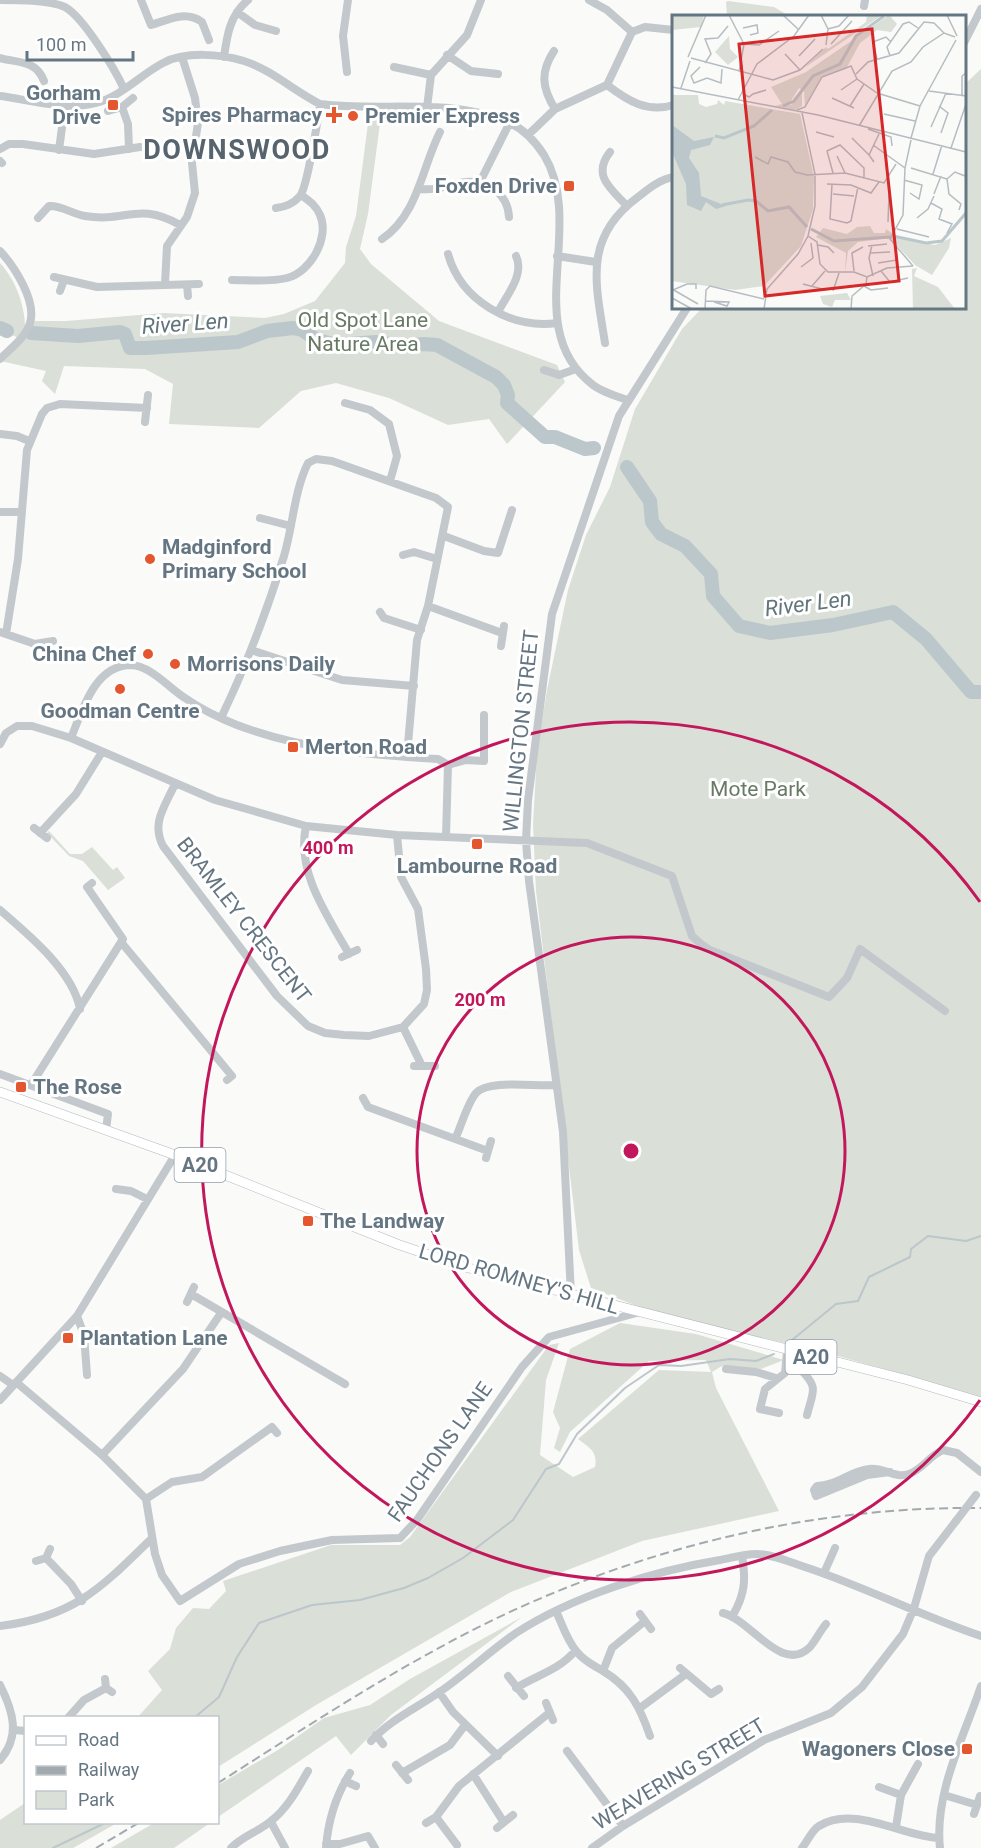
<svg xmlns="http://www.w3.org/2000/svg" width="981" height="1848" font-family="Roboto,sans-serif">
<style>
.green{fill:#dadfd7}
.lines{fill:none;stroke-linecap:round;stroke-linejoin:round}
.stream{stroke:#bbc7cb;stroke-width:2}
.river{stroke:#bbc7cb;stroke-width:14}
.major-casing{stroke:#b5babe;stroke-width:10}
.minor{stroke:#c3c8cc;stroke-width:8}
.major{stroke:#fff;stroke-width:9}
.rail{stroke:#a2aab0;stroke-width:2;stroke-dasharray:9 4.5;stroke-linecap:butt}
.minor-bridge{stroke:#c3c8cc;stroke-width:8}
.ring{fill:none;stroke:#c2185b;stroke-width:3}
.poi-dot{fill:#e4572e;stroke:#fff;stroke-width:2}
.labels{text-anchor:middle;stroke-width:6;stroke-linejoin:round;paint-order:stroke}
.shield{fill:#fff;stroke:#939fa8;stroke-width:1.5}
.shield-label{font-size:20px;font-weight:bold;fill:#657683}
.poi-label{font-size:21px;font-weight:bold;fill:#657683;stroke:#fff;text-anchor:start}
.park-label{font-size:21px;fill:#687a64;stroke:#fff}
.street-label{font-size:21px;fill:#657683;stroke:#fff}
.water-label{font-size:22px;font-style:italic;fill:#60757c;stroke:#fff}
.district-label{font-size:27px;font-weight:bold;letter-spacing:1.5px;fill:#57646e;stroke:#fff}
.inset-river{fill:none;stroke:#bbc7cb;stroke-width:3}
.inset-road{fill:none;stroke:#b5bdc2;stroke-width:1.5}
.view{fill:#d62828;fill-opacity:0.15;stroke:#d62828;stroke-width:3}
.inset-edge{fill:none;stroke:#657683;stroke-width:3}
.centre{fill:#c2185b;stroke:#fff;stroke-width:3}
.ring-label{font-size:18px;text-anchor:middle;font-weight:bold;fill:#c2185b;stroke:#fff;stroke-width:6;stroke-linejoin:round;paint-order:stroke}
</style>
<rect width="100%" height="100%" fill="#fafaf8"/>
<path class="green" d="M728,1L774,7L789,16H727L726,2Z
M981,69V1399C927,1383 874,1365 819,1351C740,1331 667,1321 591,1288L579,1250L536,891L533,825L537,753L547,690L568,590L586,535L610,487L635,409L682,329L702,308H964L965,84Z
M370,108H382L368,214L360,249L371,264L439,321L557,365L565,382L507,444L489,419L448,425L389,398L336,383L301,391L259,428L169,424L173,384L145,369L64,366L55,394L42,381L46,371L0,361L17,337L0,331V263C15,279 25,305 25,327L30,321H66L164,313L265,318L284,314L315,301L345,263L346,247L356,216Z
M49,831L70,854H82L92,847L113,870L117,867L125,878L108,890L83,861L69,856L47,833Z
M620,1323L696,1334L784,1360L761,1369L722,1366L712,1372L716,1388L779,1511L642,1541L511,1592L316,1705L218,1767V1718H137L162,1690L148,1671L170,1649L176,1628L193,1608L209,1609L226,1591L223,1581L331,1545H400L410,1537L549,1345L559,1343L546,1380L540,1455L573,1477L595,1467C598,1452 590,1448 578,1439L659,1370L711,1372L706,1360L649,1361L570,1432L560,1452L554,1448L560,1428L553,1412L570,1349Z
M522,1617L391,1715L351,1755L336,1736L218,1817V1785L278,1750L324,1718L370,1705L410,1679Z
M25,1803L26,1822L117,1823L73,1848H0V1820Z
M154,1823V1822L210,1823L174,1848H111Z"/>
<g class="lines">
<path class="stream" d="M786,1345L836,1304L858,1301L869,1277L910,1257L911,1249L928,1236L966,1241L981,1236
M194,1718L219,1697L237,1657L259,1623L312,1605L360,1600L404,1588L428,1578L463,1558L513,1520L546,1469L559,1464L577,1434L625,1388L659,1365L681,1366L730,1359L756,1361L774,1354
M53,1848L107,1822"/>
<path class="river" d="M0,328L7,331
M31,333L78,336L120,332L125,334L130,348H146L238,342L267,331L293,328L302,330L317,340L337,345L376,342L403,346L424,344L437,345L496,377L504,385L508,395L507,403L545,437H555L585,449L594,448
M627,467L650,501L652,522L661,534L685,546L711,574L713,596L739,626L770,633L833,625L893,612L926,639L971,692H981"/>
<g class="major-casing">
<path id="major" d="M0,1092L175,1155L397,1244L461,1266L908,1380L981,1402"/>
</g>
<path class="minor" d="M0,0C19,0 48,0 65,7C83,17 115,69 124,89
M141,0L151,25C168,20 185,10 202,22L209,40
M589,0L607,10L632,32
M864,6L865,0
M237,12L255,25L276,31
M964,43L981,9
M554,51C540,72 542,88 555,109
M447,55L471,71L498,74
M224,57C227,35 230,15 248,0
M0,58C19,63 36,60 44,81
M394,67L431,75
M347,72L343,36L348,0
M607,85C628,101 647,113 674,105
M0,96C30,100 66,111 96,103C122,96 140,75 163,63C185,51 221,54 244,61C272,70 294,91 320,104C381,112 451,97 508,122C524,129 535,141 544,155C587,226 519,329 593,385C602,392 616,396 627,400
M122,107L128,124L129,149
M427,108L431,75L467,35L481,0
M108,111L122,107L133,98
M528,135L555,109L607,85L632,32L645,27L674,30
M0,149L9,144H23L94,154L140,147
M59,150L65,105
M610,152C592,175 610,188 626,205
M0,161L2,163
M479,184L510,122
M419,189C439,191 449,184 466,182C489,180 508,195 509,217
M276,208C285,207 294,203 300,196C307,188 318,119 320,104
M38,218L49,206C61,205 72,214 85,216C126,223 138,201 180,225
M382,239C418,215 422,167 440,132
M0,251C14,266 37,301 30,323C26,337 10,349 0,359
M448,254C461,301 511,329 557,323
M557,256L596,262
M54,277L97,287L199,284
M232,280C248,280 272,282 287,278C311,272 330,237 320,215C316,205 309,201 301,195
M165,284L167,246L187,217L195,193L192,163L198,123L195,98L182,57
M187,285L188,296
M60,291L64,280
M498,312C506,296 525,275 516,256
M605,343C596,285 582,238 638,197C648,189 660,179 674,177
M544,370L559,375L576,369
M345,403L370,410L389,424L397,456L390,481
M145,422L148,395
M0,434L17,436L29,441
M0,512H22
M260,518L291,526
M444,536L484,551L498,553L512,510
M403,555L414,552L437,559
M428,606L502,633
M380,612L384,618L421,630
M0,632L35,644L53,641
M6,634L18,559L27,450L42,414L47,408L60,404L147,408
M501,646L504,626
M251,650L342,680L414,686
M221,718C246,666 267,611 284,556C293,526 294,491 308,463L316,459L332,461L436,498L448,507L428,606L417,640L407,756
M71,738C82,712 94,665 131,665C151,666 169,688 185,698C201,709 219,718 237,725C303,750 369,755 438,759L448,765
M0,744L6,733L17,726H32L71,738L215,800L306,826L397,835L587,843L672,876L692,936L701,944L710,950L829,997L847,978L860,949L945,1011
M448,765L466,760L484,761V715
M175,784C165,806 151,823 163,846L277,996L308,1026L325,1033L344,1035L369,1036L403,1027L424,1004L427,990L426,969L418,909L401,877L397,835
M306,826C296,872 327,915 349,954
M34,828L47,838
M40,833L76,794L102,752
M446,837L448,765
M0,910C28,934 73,971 80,1009
M121,942L232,1076L227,1080
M342,957L357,950
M403,1027L422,1066
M414,1066H435
M0,1074L108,1114L106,1130
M31,1085L123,939L87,887L92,883
M363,1098L368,1107L488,1151
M456,1137C462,1124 467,1104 476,1093C489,1079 536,1087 556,1085
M486,1158L491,1141
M116,1189L131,1191L147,1199
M191,1294L345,1384
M571,1295L563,1132L529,881L526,841L528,800L552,614L619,416L687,308
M187,1302L194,1287
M77,1316L84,1335L87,1375
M802,1355L801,1370C819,1388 813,1391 807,1415
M726,1369L756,1372L776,1378
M0,1376L13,1385
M16,1382L102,1455L146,1499L155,1554L162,1575L180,1601L239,1564L280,1551L332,1540L400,1538L417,1520L522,1367L549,1337L640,1312
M0,1400L77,1316L175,1155
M779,1413L760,1409L765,1389L785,1373L787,1351
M102,1455L183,1369L221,1313
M890,1472L867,1475L816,1496L814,1490L817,1486C836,1486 850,1471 869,1469C884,1467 895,1479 909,1474C923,1469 930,1455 943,1450L957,1453L981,1472
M146,1499L172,1482L202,1477L272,1427L277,1433
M46,1558L71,1584L82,1601
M36,1561L46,1558L50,1549
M824,1573L835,1548
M556,1611C562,1624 567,1641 577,1652C584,1661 593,1665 603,1671C630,1687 640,1707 650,1736
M723,1613C751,1620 782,1675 810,1647C816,1640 820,1631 826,1624
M640,1614L651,1629
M733,1615C745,1594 746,1580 742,1556
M0,1626C74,1617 101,1588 152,1538
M680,1668L711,1694L719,1689
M603,1671L612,1648L645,1621
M508,1676L524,1696
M105,1679L106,1688L112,1692
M0,1685C13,1711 21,1736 0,1760
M516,1688C537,1675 559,1670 575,1651
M439,1692L453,1712L498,1756
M546,1703L553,1720
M640,1708L686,1674
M68,1718L84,1700L106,1688
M14,1730L26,1731
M376,1735L383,1744
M371,1741C391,1719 417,1708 441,1691C467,1673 490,1651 516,1633C573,1596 653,1571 720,1560C731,1558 744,1554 756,1554C773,1554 792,1563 808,1568C867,1588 922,1616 981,1636
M567,1751L623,1826
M396,1765L408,1780
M402,1773L450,1745L465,1725
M473,1774L503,1821
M345,1781L356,1786
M879,1787L901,1795
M944,1795L977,1805
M974,1814L980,1796
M436,1817L457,1845
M271,1822L285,1848
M426,1823L436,1817L459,1786L549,1713
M896,1827L901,1795L918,1764
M497,1828L513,1815
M326,1844H340L368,1836L375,1848
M231,1848C243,1836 258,1832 271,1821C288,1808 298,1788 308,1771
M326,1848C328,1820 335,1797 350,1773
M592,1848L623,1826L764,1740L831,1713L862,1687L903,1634L914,1608L929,1556L956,1521
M802,1848C807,1842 812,1830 819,1826C854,1804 904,1837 939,1838
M940,1848C934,1793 964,1737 981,1686"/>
<use href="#major" class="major"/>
<path class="rail" d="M218,1783C308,1726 398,1666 495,1619C645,1547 814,1506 981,1508
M96,1848L140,1822"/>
<path class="minor-bridge" d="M956,1521L976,1495"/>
</g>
<g class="ring">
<circle cx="631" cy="1151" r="214"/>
<path d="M980 1400A429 429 0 1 1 980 902"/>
</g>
<g class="poi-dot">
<rect x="107" y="99" width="12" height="12" rx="3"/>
<path d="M331 106h6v6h6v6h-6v6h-6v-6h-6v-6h6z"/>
<circle cx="353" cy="116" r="6"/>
<rect x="563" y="180" width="12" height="12" rx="3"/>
<circle cx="150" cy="559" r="6"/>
<circle cx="148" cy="654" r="6"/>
<circle cx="175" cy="664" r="6"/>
<circle cx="120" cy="689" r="6"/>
<rect x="287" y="741" width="12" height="12" rx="3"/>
<rect x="471" y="838" width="12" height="12" rx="3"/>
<rect x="15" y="1081" width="12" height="12" rx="3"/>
<rect x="302" y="1215" width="12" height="12" rx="3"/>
<rect x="62" y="1332" width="12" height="12" rx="3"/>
<rect x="961" y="1743" width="12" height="12" rx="3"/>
</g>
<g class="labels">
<g class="shield">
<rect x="174.5" y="1148" width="51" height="34" rx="4.5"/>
<rect x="785.5" y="1340" width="51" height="34" rx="4.5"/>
</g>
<g class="shield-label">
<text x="200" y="1172">A20</text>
<text x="811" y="1364">A20</text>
</g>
<g class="poi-label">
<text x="101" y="100" text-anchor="end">Gorham<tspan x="101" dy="24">Drive</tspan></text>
<text x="322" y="122" text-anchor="end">Spires Pharmacy</text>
<text x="365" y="123">Premier Express</text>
<text x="557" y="193" text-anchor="end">Foxden Drive</text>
<text x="162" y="554">Madginford<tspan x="162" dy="24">Primary School</tspan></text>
<text x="136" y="661" text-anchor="end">China Chef</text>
<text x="187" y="671">Morrisons Daily</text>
<text x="120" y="718" text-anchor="middle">Goodman Centre</text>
<text x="305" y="754">Merton Road</text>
<text x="477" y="873" text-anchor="middle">Lambourne Road</text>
<text x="33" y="1094">The Rose</text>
<text x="320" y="1228">The Landway</text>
<text x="80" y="1345">Plantation Lane</text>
<text x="955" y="1756" text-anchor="end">Wagoners Close</text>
</g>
<g class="park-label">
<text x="363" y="327">Old Spot Lane<tspan x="363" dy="24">Nature Area</tspan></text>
<text x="758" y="796">Mote Park</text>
</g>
<g class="street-label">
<text transform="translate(521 731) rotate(-84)" y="7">WILLINGTON STREET</text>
<text transform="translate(244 920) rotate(52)" y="7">BRAMLEY CRESCENT</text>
<text transform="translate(519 1279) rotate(16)" y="7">LORD ROMNEY'S HILL</text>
<text transform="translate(440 1452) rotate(-55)" y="7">FAUCHONS LANE</text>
<text transform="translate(679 1774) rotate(-31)" y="7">WEAVERING STREET</text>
</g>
<g class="water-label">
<text transform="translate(185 323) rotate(-4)" y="8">River Len</text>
<text transform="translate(808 603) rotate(-7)" y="8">River Len</text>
</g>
<g class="district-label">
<text x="237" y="159">DOWNSWOOD</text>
</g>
</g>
<g transform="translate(672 15)">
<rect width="294" height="294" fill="#fafaf8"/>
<path d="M0,0H32L29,12L0,15ZM195,0H210L132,53L154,32L156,34L194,7ZM217,0L225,9L219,17L205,15L188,28L174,54L150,62L133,91L132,76L127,73L117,89L110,90H119L130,77V91L123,95L103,91L110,89L99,72L134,57ZM57,21L58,34L66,42L56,50L43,37ZM0,80H26L27,89L34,92L45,89L46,85L52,90L53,86L128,99L142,162L141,194L129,231L92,271L63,275L0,266ZM198,211L202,218H213L214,214L227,223L263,230L279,223L277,233L260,260L243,250L218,223L186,227L176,236L173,257L174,238L144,222L151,213L175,219L185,212ZM245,253L242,261L266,272L283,294H241L240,254ZM175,278L179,285H163L160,292L151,289L148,281Z" fill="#dadfd7"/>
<path d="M0,110L22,126L42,122L38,130L19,135L17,143L27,158L29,181L54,191L44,194L34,187L29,196L15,190L14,169L0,137Z" fill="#bbc7cb"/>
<path class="inset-river" d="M111,91L122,86L141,61L168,49L184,21L212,1M43,121L52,123L82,111L100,95M50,190L76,185L84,186L96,196L117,192L135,212M139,214L162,226L218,222M221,221L254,228L270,226L294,198"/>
<path class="inset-road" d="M57,0L72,29L67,57M111,0L127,15M149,0L156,14L154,30M275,0L285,21M71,13L85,10L86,18L78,20M156,14L167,11L177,0M72,29L87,30L107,16M159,29L180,6M113,39L128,55M127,41L143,24M218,41L215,32L231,9L237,7L246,13M16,42L34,0M19,43L101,65L128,55L151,34M205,44L201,27L214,22L219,27M33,48L39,39L33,24L46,23L56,11M28,52L19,61L22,68L35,63L49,68L50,54M184,59L196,47L227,38L252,7L262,8L272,18M0,72L146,100L294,137M9,73L18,46M169,75L185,64M257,76L294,81M205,78L248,91M71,79L77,82L81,79L94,75L84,78M290,80V61L294,58M160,83L182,93M66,85L85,49L122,21L137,0M178,91L192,69M267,91L276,98L269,118M125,95L133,92L150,62L179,51L185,64L205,78M212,99L243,106M187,111L220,56L239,47L251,32L272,18L283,22M259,112L274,78M196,114L219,122L220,131M144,117L162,122M180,123L197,140M239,123L248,91L284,25M239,125L233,153L231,200L218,224L241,251M201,130L233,153M279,133L294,89M165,141L173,158M83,142L96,149L99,142L116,147L123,157L135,160L173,158L212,168L224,149M202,147L197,140L207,119M239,153L275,164L277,179L289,189L287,195M161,158L155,136L168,130L192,153V162M261,159L270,130M275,164L283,157L293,161M232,165L250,170L247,184L238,178M155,169L179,170L199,178L207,167M160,169L158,204L175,208L179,206L186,172M161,179L182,181M262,179L269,161M259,188L270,194L267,204L280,209L275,218M245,203L256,194L262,181M216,207L217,180M225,214L257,222M136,221L145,227L148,249L156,257H182L195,262L215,253L241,251M146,230L156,232L162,238M200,230L197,243L201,261M196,231L215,229M199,238L218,237M206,248L225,245M129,252L141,243L139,228M182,256L180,238L191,232M209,256L218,267L236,263M131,269L154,275M140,271L153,256M192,271L199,275L216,273M0,274L26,289M1,275L15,269H24V274M161,276L167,258M0,283L20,294M34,286L57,287L55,291L42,287M33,294L34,275L38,271L92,284M92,294L95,274L126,239L136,221L143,191V159L130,98M179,294L180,281L194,269L195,262"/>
<path class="view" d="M200,14L227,266L93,281L67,29Z"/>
<rect width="294" height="294" class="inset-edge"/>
</g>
<circle cx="631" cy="1151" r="9" class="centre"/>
<g class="ring-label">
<text x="328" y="854">400 m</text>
<text x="480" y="1006">200 m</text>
</g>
<rect x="24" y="1716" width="195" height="108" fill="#ffffff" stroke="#c1c8cd" stroke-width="1.5"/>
<rect x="36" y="1736" width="30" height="9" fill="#ffffff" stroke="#c1c8cd" stroke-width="1.5"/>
<text x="78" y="1746" font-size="18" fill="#657683">Road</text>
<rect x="36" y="1766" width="30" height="9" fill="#a2aab0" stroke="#c1c8cd" stroke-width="1.5"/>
<text x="78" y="1776" font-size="18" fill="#657683">Railway</text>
<rect x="36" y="1791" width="30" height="18" fill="#dadfd7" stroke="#c1c8cd" stroke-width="1.5"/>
<text x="78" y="1806" font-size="18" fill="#657683">Park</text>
<path d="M27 51v9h106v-9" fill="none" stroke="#657683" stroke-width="3"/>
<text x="36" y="51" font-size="18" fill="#657683" stroke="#ffffff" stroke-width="4.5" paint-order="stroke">100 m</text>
</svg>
